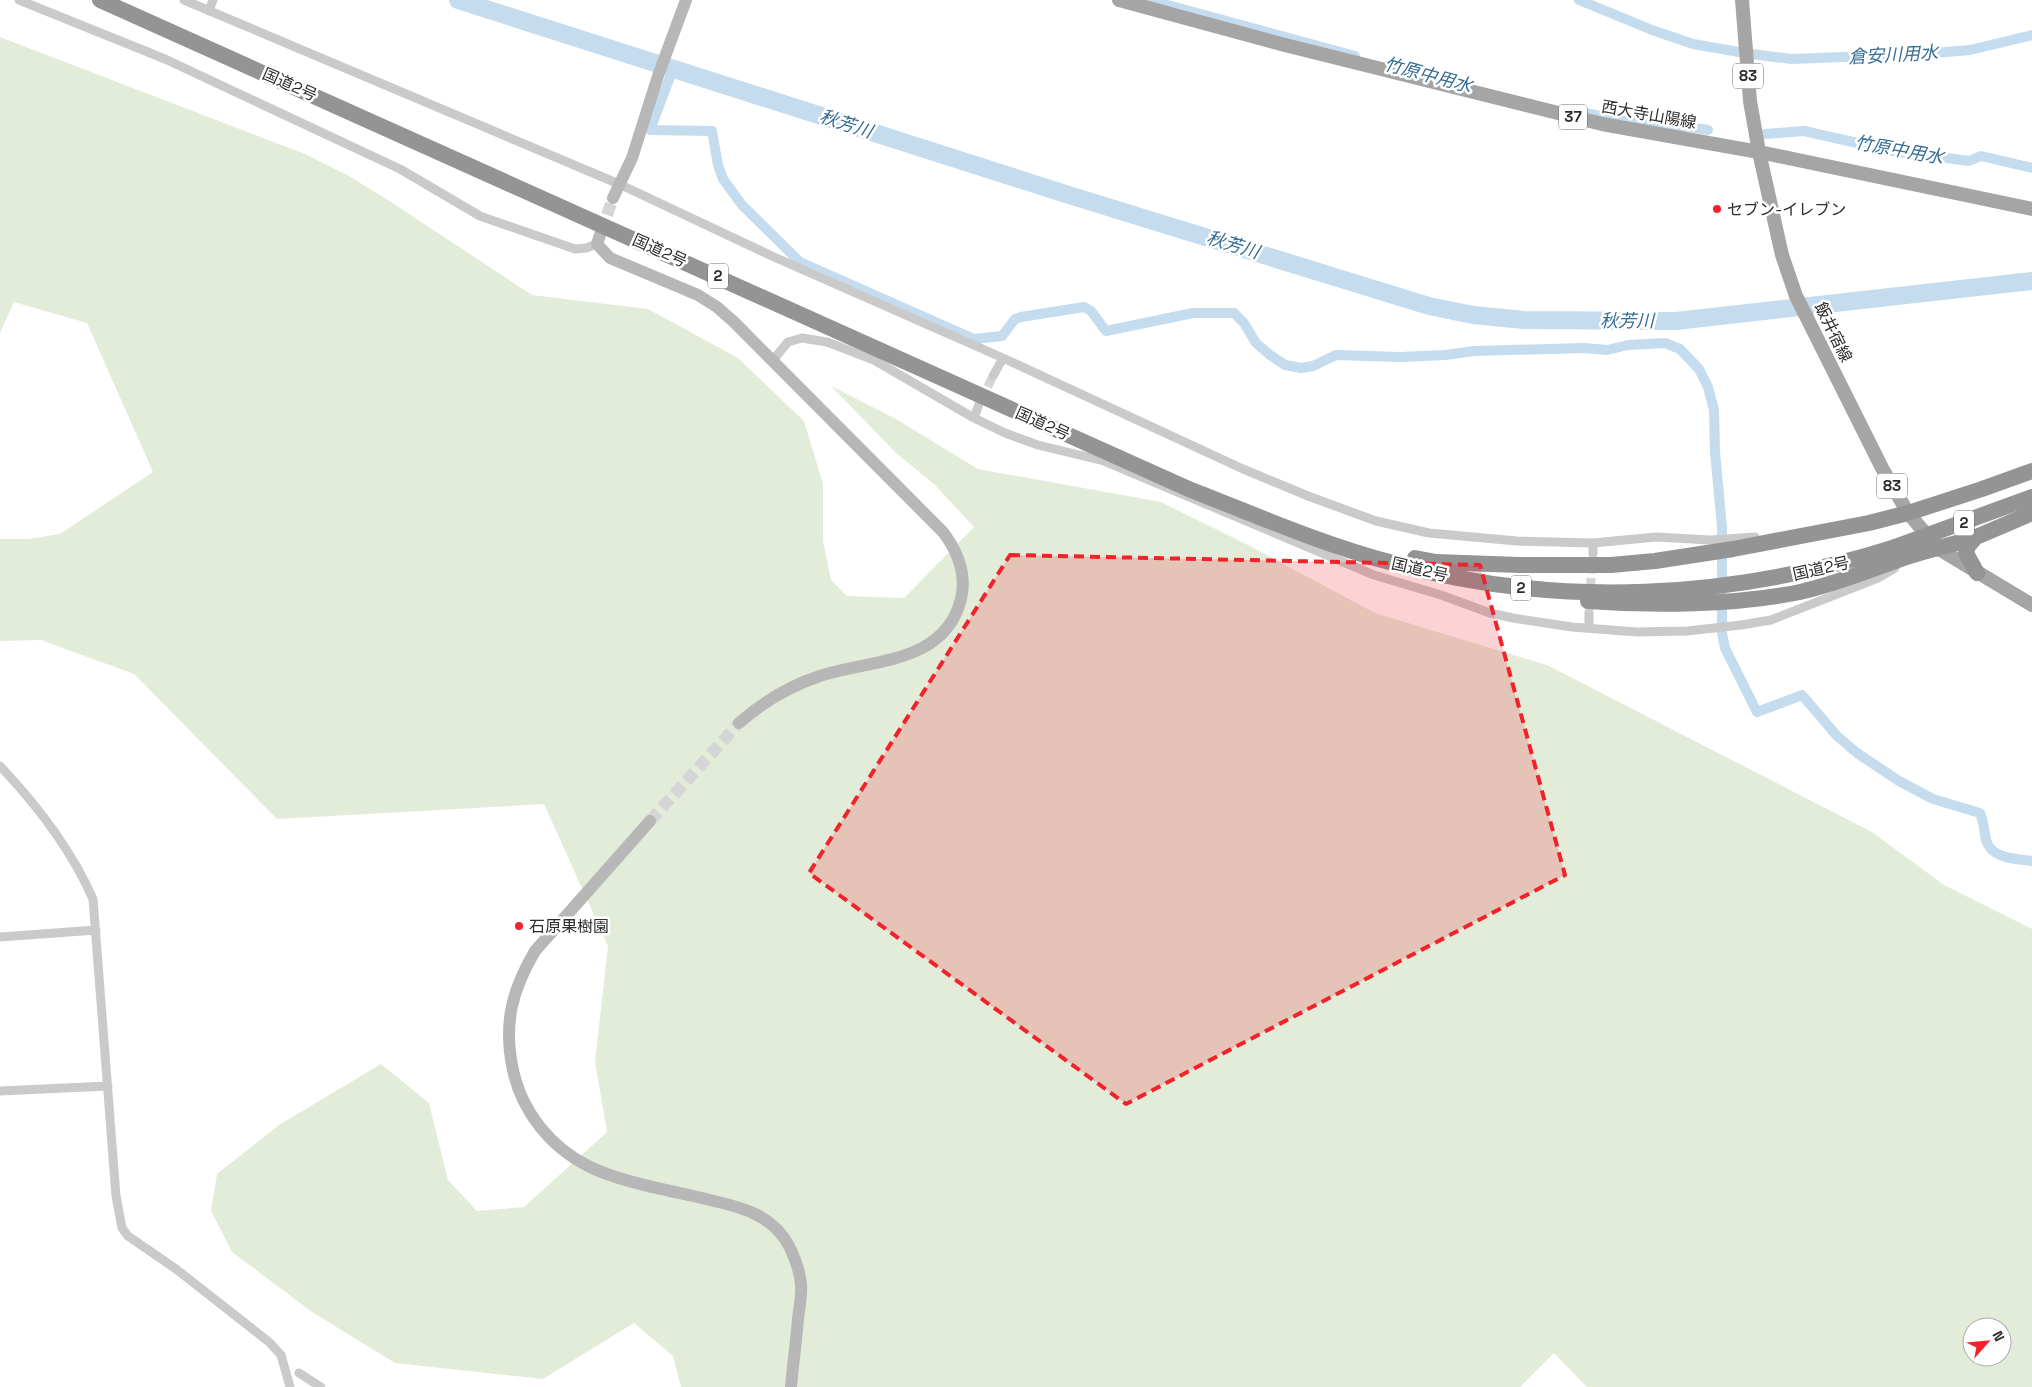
<svg xmlns="http://www.w3.org/2000/svg" width="2032" height="1387" font-family="'Space Grotesk','Noto Sans JP',sans-serif">
<style>
.green{fill:#e3ecd9;fill-rule:evenodd}
.lines{fill:none;stroke-linecap:round;stroke-linejoin:round}
.canal{stroke:#c4dcee;stroke-width:10}
.river{stroke:#c4dcee;stroke-width:18}
.street-tunnel{stroke:#d5d5d5;stroke-width:9;stroke-dasharray:9 4.5;stroke-linecap:butt}
.secondary-tunnel{stroke:#d5d5d5;stroke-width:12;stroke-dasharray:12 6;stroke-linecap:butt}
.street{stroke:#cacaca;stroke-width:9}
.secondary{stroke:#b7b7b7;stroke-width:12}
.primary{stroke:#a5a5a5;stroke-width:14}
.highway{stroke:#949494;stroke-width:16}
.highway-bridge{stroke:#949494;stroke-width:16}
.marked{fill:#f2222b;fill-opacity:0.2;stroke:#f2222b;stroke-width:4;stroke-dasharray:10 6;stroke-linejoin:round}
.poi-dot{fill:#f2222b;stroke:#fff;stroke-width:2}
.labels{text-anchor:middle;stroke-width:5;stroke-linejoin:round;paint-order:stroke}
.shield{fill:#fff;stroke:#6c6c6c;stroke-width:1}
.shield-label{font-size:15px;font-weight:bold;fill:#2d2d2d}
.street-label{font-size:16px;fill:#2d2d2d;stroke:#fff}
.poi-label{font-size:16px;fill:#2d2d2d;stroke:#fff;text-anchor:start}
.water-label{font-size:18px;font-style:italic;fill:#366d95;stroke:#fff}
</style>
<rect width="100%" height="100%" fill="#fff"/>
<path class="green" d="M0,37L305,154L349,176L391,202L532,295L648,309L738,358L804,421L823,484V541L831,580L847,596L904,598L974,527L934,484L896,453L831,386L896,419L978,469L1161,502L1248,545L1375,613L1547,665L1872,832L1944,885L2032,929V1387H1587L1554,1353L1520,1387H681L673,1356L634,1323L543,1379L395,1363L312,1312L232,1252L211,1211L217,1174L279,1125L381,1064L429,1103L448,1180L477,1211L524,1207L607,1132L595,1062L608,946L544,804L277,819L134,674L41,640L0,641V539H29L60,534L153,472L87,323L14,302L0,333ZM1972,1327H2002V1357H1972Z"/>
<g class="lines">
<path class="canal" d="M1149,0L1355,56
M1579,0L1652,30L1693,44L1739,52
M1752,54L1791,59L1922,54L1970,50L2032,35
M673,69L650,130L712,131L718,165L723,179L742,205L800,262L974,339L1002,336L1015,319L1021,317L1084,307L1091,311L1106,331L1193,313H1234L1244,323L1256,343L1270,355L1285,365L1301,368L1313,366L1336,355L1400,357L1445,355L1474,351L1584,348L1607,350L1628,345L1665,343L1680,349L1699,369L1708,387L1714,410L1715,452L1722,527V622
M1575,111L1675,131L1685,126L1708,130
M1765,134L1804,131L1893,151L1969,161L1981,156L2032,168
M1722,633L1725,648L1757,712L1802,695L1837,736L1857,753L1899,781L1933,799L1980,813C1984,822 1984,831 1986,840C1991,859 2017,859 2032,861"/>
<path class="river" d="M458,0L1072,196L1429,306L1473,315L1524,320L1676,321L2032,281"/>
<path class="street-tunnel" d="M982,399L993,376
M1589,614L1592,562"/>
<path class="secondary-tunnel" d="M601,232L613,198
M650,821L739,723"/>
<path class="street" d="M19,0L165,59L400,169L480,216L575,249L586,248L597,244
M184,0L619,184L774,257L1003,358L1243,469L1308,496L1376,521L1429,533L1517,541L1593,543L1656,537L1710,540L1755,537
M209,11L213,0
M773,360L788,342L802,338L827,342L874,360L974,418L1005,433L1038,445L1104,461L1374,575L1441,595L1490,613L1513,618L1572,627L1637,632L1687,631L1741,625L1771,620L1878,578L1895,568
M993,376L1003,358
M974,418L979,404
M1593,554V543
M1589,628V614
M0,766C37,805 71,849 93,899L116,1196L122,1228L128,1236L176,1269L269,1342L281,1355L290,1387
M0,937L96,930
M0,1091L108,1086
M299,1373L321,1387"/>
<path class="secondary" d="M613,198L632,158L659,73L686,0
M601,232L597,244L610,258L698,295L717,307L734,322L943,532C958,552 967,574 961,599C945,664 872,659 820,676C789,686 763,702 739,723
M650,821L535,951C512,990 503,1024 513,1070C522,1112 551,1148 590,1167C623,1183 674,1191 710,1200C741,1207 773,1215 789,1246C795,1258 800,1272 801,1285C802,1296 799,1308 798,1319C796,1342 793,1364 791,1387"/>
<path class="primary" d="M1119,0L1281,44L1602,124L1759,152L2032,209
M1742,0L1750,101L1759,152L1782,255L1796,296L1882,468L1908,513L1939,549L2032,605"/>
<path class="highway" d="M100,0L1191,490C1258,516 1324,545 1393,563C1559,609 1732,599 1895,547
M1976,537L1968,546L1966,553L1977,573
M1415,558L1436,562L1519,565H1611L1655,561L1733,549L1869,523L1908,513L1982,489L2032,471
M1588,601C1654,606 1735,605 1800,592C1836,584 1872,569 1907,557C1930,549 1954,545 1976,537C1995,529 2014,521 2032,513"/>
<path class="highway-bridge" d="M1895,547L2032,497"/>
</g>
<path class="marked" d="M1010,555L1480,565L1565,875L1126,1104L809,873Z"/>
<g class="poi-dot">
<circle cx="1717" cy="209" r="5"/>
<circle cx="519" cy="926" r="5"/>
</g>
<g class="labels">
<g class="shield">
<rect x="1733" y="63.5" width="30" height="25" rx="4"/>
<rect x="1559" y="104.5" width="28" height="25" rx="4"/>
<rect x="708" y="263.5" width="20" height="25" rx="4"/>
<rect x="1877" y="473.5" width="30" height="25" rx="4"/>
<rect x="1954" y="510.5" width="20" height="25" rx="4"/>
<rect x="1511" y="575.5" width="20" height="25" rx="4"/>
</g>
<g class="shield-label">
<text x="1748" y="81">83</text>
<text x="1573" y="122">37</text>
<text x="718" y="281">2</text>
<text x="1892" y="491">83</text>
<text x="1964" y="528">2</text>
<text x="1521" y="593">2</text>
</g>
<g class="street-label">
<text transform="translate(290 84) rotate(24)" y="6">国道2号</text>
<text transform="translate(1649 114) rotate(10)" y="6">西大寺山陽線</text>
<text transform="translate(660 250) rotate(24)" y="6">国道2号</text>
<text transform="translate(1834 332) rotate(64)" y="6">飯井宿線</text>
<text transform="translate(1043 423) rotate(24)" y="6">国道2号</text>
<text transform="translate(1821 568) rotate(-13)" y="6">国道2号</text>
<text transform="translate(1420 569) rotate(13)" y="6">国道2号</text>
</g>
<g class="poi-label">
<text x="1727" y="215">セブン-イレブン</text>
<text x="529" y="932">石原果樹園</text>
</g>
<g class="water-label">
<text transform="translate(1893 55) rotate(-3)" y="6">倉安川用水</text>
<text transform="translate(1428 75) rotate(15)" y="6">竹原中用水</text>
<text transform="translate(846 124) rotate(18)" y="6">秋芳川</text>
<text transform="translate(1899 150) rotate(10)" y="6">竹原中用水</text>
<text transform="translate(1233 245) rotate(17)" y="6">秋芳川</text>
<text x="1627" y="327">秋芳川</text>
</g>
</g>
<g transform="translate(1987 1342) rotate(63)"><circle r="24" fill="#ffffff" stroke="#ababab"/>
<path d="M0-4L9 19L0 12L-9 19Z" fill="#f2222b"/>
<text y="-8" font-size="14" font-weight="bold" text-anchor="middle" fill="#2d2d2d">N</text>
</g>
</svg>
